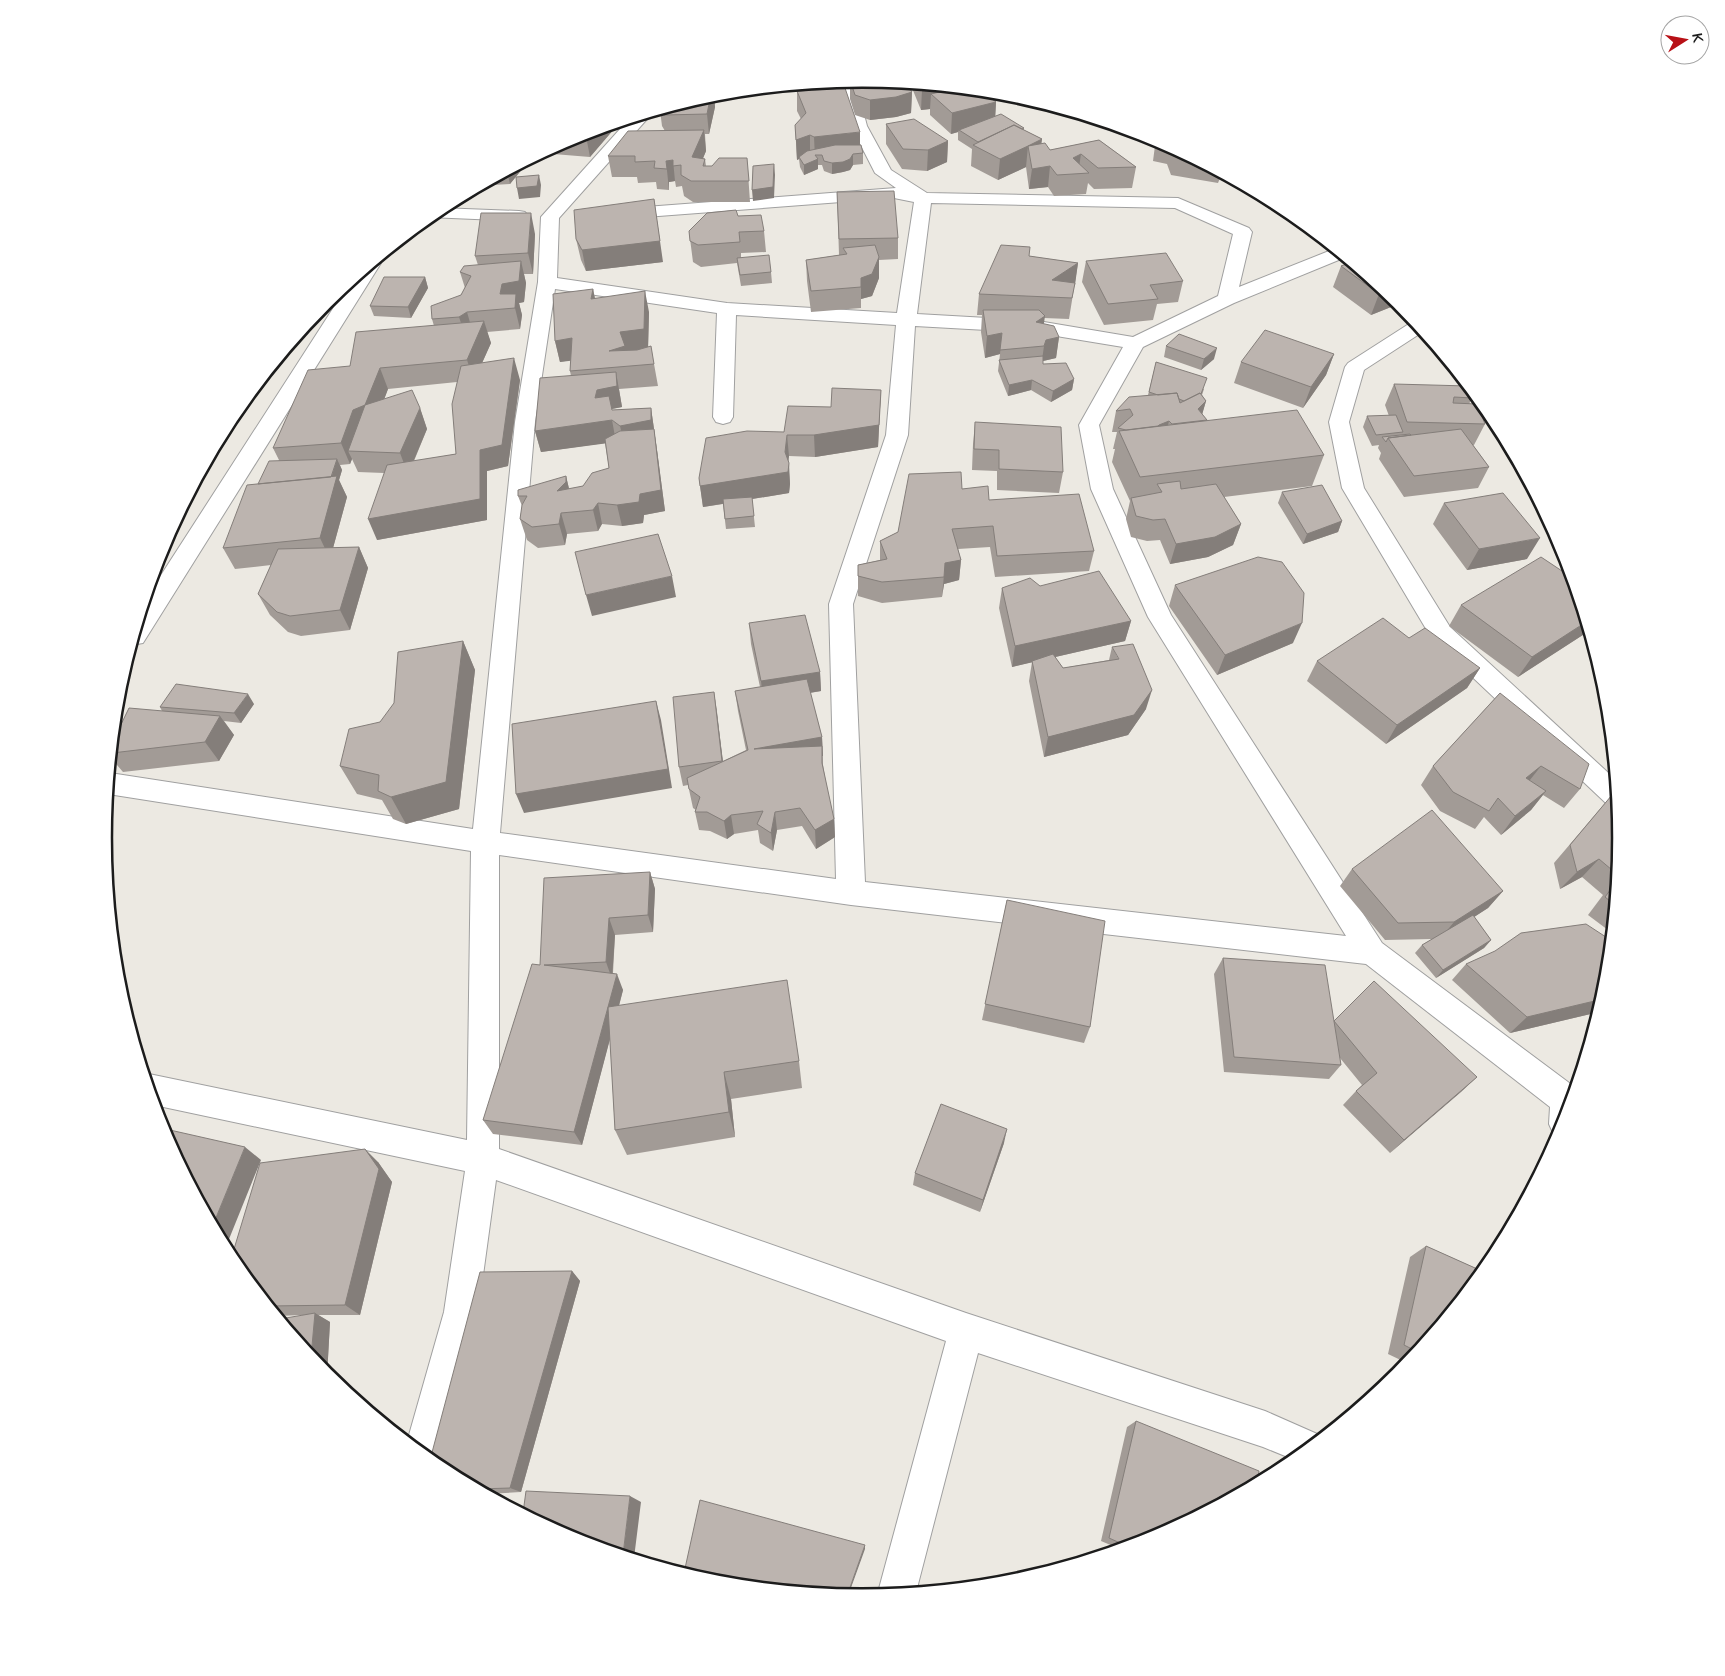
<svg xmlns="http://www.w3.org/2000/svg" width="1725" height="1676" font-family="'Nunito Sans',sans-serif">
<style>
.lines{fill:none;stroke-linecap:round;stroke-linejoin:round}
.street-casing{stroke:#a0a0a0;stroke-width:2}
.street{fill:#fff;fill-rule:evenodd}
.wall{fill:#a29b96;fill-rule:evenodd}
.shaded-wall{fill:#847e7a}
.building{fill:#bcb4af;stroke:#847e7a}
.rim{fill:none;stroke:#1c1c1c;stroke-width:2.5}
</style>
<rect width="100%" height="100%" fill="#ece9e2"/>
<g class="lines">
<g class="street-casing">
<path id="street" d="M855,80L867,126L891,170L927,193L1178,198L1249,228L1252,232L1239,287L1334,249L1346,257L1234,303L1143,347L1099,425L1113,489L1171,615L1382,943L1576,1088L1559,1137L1554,1135L1549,1124L1550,1107L1366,964L851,905L499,855V1149L966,1313L1265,1411L1324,1437L1295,1460L1263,1447L978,1353L916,1592L877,1596L946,1341L496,1180L478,1312L436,1465L407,1442L444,1312L465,1171L154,1105L145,1076L149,1074L467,1140L471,851L108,794L110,773L473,829L515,422L538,282L541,217L629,119L649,113L648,118L559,218L557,278L727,303L897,313L914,202L894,198L619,219L613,218L610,214L613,210L619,209L896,188L875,173L851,126L839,81ZM931,203L1175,208L1233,234L1218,296L1133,337L1038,321L917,314ZM555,289L717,313L713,417L716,422L723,424L730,422L733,417L736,315L896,325L886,435L829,604L836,879L500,833L535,422ZM915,326L1038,333L1123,347L1079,425L1091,489L1148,617L1346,936L865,882L853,604L908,435Z
M439,208L519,211L525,212L528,216L525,220L519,221L428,217Z
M377,259L381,263L143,643L131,645L145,600L352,279Z
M1415,320L1424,331L1364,370L1349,422L1364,488L1450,627L1616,780L1619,809L1609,806L1432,639L1342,488L1329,422L1345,367L1348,363Z"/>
</g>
<use href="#street" class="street"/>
</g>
<path class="wall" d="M862,79L912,92L911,113L896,117L870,120L855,115L850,99V80Z
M912,84L982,91L996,102L995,116L1024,128V130L1042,139L1041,144L1050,150L1099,140L1136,167L1132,188L1094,189L1088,183L1086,194L1054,196L1048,187L1029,189L1026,167L998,180L971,166L972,149L958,140V132L951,134L930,115V109L921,110L912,88Z
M797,91L860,145L863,153V164L853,165L850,170L843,172L832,174L824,171L822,165H818V169L804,175L800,167L799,159L797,160L795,125L801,119L797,111Z
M714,94L715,107L709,134H705L706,151L703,158L705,159L706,166H712L747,158L750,202H693L684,196L682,186L676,187L675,181L669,182V190L657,189L656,182L638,183L637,177H612L608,156L665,131L662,126L660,110Z
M1018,96L1046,104L1023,106Z
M620,122L590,157L541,153L572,136Z
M886,124L948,141L947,162L927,171L902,169L886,144Z
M1156,138L1233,179L1220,178L1218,183L1171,175L1167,164L1153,161Z
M531,158L510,184L493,185L492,179Z
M483,184L480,191H471Z
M837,192L898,238V259L879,260V278L872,296L861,299V308L811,312L807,281L806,260L839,255Z
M738,216L764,231L766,252L741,253V258L771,272L772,283L741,286L737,263L701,267L693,262L689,231Z
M535,234L533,274H524L526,283L524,302L519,303L522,315L520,329L487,332L491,343L482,363L520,380L508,466L487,471V520L377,540L384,473L358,472L352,459L350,464L340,465L342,470L339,480L347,497L333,548L359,547L368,568L350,630L301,636L288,632L270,615L258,594L271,565L235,569L223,548L279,460L273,448L350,366L434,326L432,319L461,295L465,288L460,272L478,265L475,256ZM457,382L456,454L414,461L427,429L420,408L384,399L388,389Z
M576,239L663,262L586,271L581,260Z
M1029,256L1078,263L1069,319L1044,318V324L1059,337L1056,358L1043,361V364L1074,379L1072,390L1051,402L1031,390L1008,396L998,371L1000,354L985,358L981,332L982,315H977L979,294Z
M1086,261L1183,281L1178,302L1157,304L1153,320L1104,325L1082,282Z
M1341,266L1400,301L1401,303L1371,315L1333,287Z
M425,277L428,288L411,318L374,316L370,306Z
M593,289L595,298L649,312L648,347L654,364L658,386L619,389L622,407L612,409V410L651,408L657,450L665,511L644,515L643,523L622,526L602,524L598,531L567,534L565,545L538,548L527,540L520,519L522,506L518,496L566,476L569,489L583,486L609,468L605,443L541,452L535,431L571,376L570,371L571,360L560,362L555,341Z
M1166,346L1214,359L1201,370L1164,357Z
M1334,354L1326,375L1303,408L1234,383L1241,362Z
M1156,362L1204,389L1202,395L1206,401L1202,414L1207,420L1324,455L1312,486L1224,497L1241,524L1233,545L1208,557L1170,564L1160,540L1147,541L1131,537L1126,519L1130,501L1112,462L1115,449H1113L1117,432H1112L1116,411L1148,395Z
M1394,384L1472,398L1469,404L1485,424L1474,445H1473L1489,467L1478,488L1404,497L1379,459L1381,453L1378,448L1379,445L1372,446L1363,427L1367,416H1389L1385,405Z
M881,390L878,447L815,457L789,456L788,461L790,484L789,493L752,499L755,527L726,529L723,504L703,507L699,478L831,407Z
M975,423L1063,472L1059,493L997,490V471L972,470L973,444Z
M962,489L1094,551L1089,571L995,577L990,547L958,549L961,560L959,580L944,584L942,597L882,603L858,596V565L880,560V541L898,532Z
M1282,492L1342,521L1338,532L1303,544L1278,503Z
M1444,503L1527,559L1467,570L1433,524Z
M1175,585L1293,643L1217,675L1169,606Z
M1040,586L1131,621L1125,641L1055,657L1063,668L1109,660L1112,647L1146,709L1128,735L1044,757L1029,681L1032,662L1012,667L999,608L1002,588Z
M1461,605L1589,631L1518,677L1449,626Z
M749,623L820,672L821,691L810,693L822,737L823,765L835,837L816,849L802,826L777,830L773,851L760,843L758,830L734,834L727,839L710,831L699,830L695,812L696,810L693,808L688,785L683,786L679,767L714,692L723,761L746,750L738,711L735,691L760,687L751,644Z
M1409,638L1480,668L1467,688L1386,744L1307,681L1317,661Z
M463,641L475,670L459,809L406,824L393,819L382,800L357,794L340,766L380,722Z
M1500,693L1580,789L1564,808L1543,795L1531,810L1501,835L1484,817L1475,829L1440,811L1421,785L1433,766Z
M254,704L241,723L224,721L234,735L219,761L123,772L111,758L113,741L162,711L160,707Z
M1617,789L1622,838L1612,933L1588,915L1603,895L1582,877L1560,889L1554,863Z
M1352,869L1503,891L1488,908L1474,917L1491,940L1484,948L1436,978L1415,953L1422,945L1432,939L1385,940L1340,886Z
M650,872L655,889L653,932L615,935L613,973L623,990L619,1006L799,1061L802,1088L731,1099L735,1137L627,1155L615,1130L610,1038L582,1145L493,1134L483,1120L540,965Z
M1007,900L1090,1027L1084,1043L982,1020Z
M1223,958L1334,1021L1477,1077L1390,1153L1343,1105L1356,1091L1362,1085L1340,1058L1341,1065L1329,1079L1224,1072L1214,974Z
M1466,964L1607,986L1599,1012L1510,1033L1452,980Z
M1004,1143L980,1212L913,1185L915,1173Z
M378,1162L392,1182L360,1315H318L330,1322L327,1376L325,1375L302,1315L277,1316L231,1259Z
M1426,1246L1484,1272L1409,1364L1388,1354L1410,1257Z
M572,1271L580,1281L521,1492L486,1494L440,1469Z
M1136,1421L1153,1540L1120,1549L1101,1541L1127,1427Z"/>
<path class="shaded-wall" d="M946,87L967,89L931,94L930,109L921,110L922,90Z
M912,92L911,113L896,117L870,120V100Z
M711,94H714L715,107L709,134L707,114Z
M996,102L995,123L959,130L958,132L951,134L952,113Z
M620,122L590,157L586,136L591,131Z
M704,130L706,151L695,178L692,157Z
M860,132V153L815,155V158L814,137Z
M810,135V156L799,157V159L797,160L796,140Z
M1042,139L1039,160L1028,146L1026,167L998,180L1000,159Z
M948,141L947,162L927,171L928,150Z
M853,154V165L850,170L843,172L832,174V163Z
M1081,154L1078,174L1073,158Z
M531,158L510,184L507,171Z
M818,159V169L804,175V165Z
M673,160L675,181L669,182V190L666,161Z
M774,164L775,175L774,198L753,201L752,190Z
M1050,166L1048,187L1029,189L1032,169Z
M539,175L541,185L540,197L519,199L517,188Z
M483,184L480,191L478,187Z
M654,199L663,262L586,271L582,250Z
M531,213L535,234L533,274L528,253Z
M879,257V278L872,296L861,299V278Z
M521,261L526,283L524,302L519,303L522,315L520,329L515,308L500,294L502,284Z
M1078,263L1075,285L1052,280Z
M425,277L428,288L411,318L408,307Z
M593,289L597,310L591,299Z
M645,291L649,312L648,350L609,351Z
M1387,291L1401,303L1371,315L1379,294Z
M467,312L473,333L466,338L459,317Z
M1045,316L1042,337L1036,322Z
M484,321L491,343L474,381L467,360Z
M1002,333L1000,354L985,358L987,336Z
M1059,337L1056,358L1043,361L1041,367L1044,346L1046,340Z
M572,338L577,360L560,362L555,341Z
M1217,348L1214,359L1201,370L1204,359Z
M1334,354L1326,375L1303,408L1311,387Z
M514,358L520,380L508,466L487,471V520L377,540L368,519L480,450Z
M380,368L388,389L374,427L348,451L352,459L350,464L341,443L353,410Z
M616,372L622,407L601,411L595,398L597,390Z
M1074,379L1072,390L1051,402L1053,391Z
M1032,380L1031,390L1008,396L1009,385Z
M881,390L878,447L815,457L814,435Z
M1206,401L1200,422L1198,409Z
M420,408L427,429L408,474L400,453Z
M651,408L657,450L665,511L644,515L643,523L622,526L617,505L640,494L625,447L620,426Z
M612,420L616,442L541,452L535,431Z
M1169,421L1164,442L1152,432L1159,425Z
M787,435L789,456L787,472L789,463L790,484L789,493L703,507L700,486L785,452Z
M337,459L342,470L339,480L347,497L330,559L320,538L329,485Z
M566,476L571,497L557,491Z
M598,503L602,524L598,531L593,510Z
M561,513L567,534L565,545L559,524Z
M1342,521L1338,532L1303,544L1307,534Z
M1241,524L1233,545L1208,557L1170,564L1176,544Z
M1540,538L1527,559L1467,570L1479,549Z
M359,547L368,568L350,630L340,610Z
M961,560L959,580L944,584L942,597L945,563Z
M672,576L676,597L592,616L586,595Z
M1131,621L1125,641L1012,667L1015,646Z
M1586,622L1589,631L1518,677L1532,657Z
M1302,623L1293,643L1217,675L1225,655Z
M463,641L475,670L459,809L406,824L391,797Z
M1480,668L1467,688L1386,744L1397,725Z
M820,672L821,691L763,700L761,681Z
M1152,690L1146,709L1128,735L1044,757L1048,737Z
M714,692L717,712L725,780L722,761Z
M248,694L254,704L241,723L234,713Z
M656,701L661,720L672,788L524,813L516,794Z
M220,716L234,735L219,761L205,742Z
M822,737L823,756L754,749Z
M1541,766L1526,785V778Z
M1546,791L1531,810L1501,835L1515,816Z
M775,812L777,830L773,851L771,833Z
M731,815L734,834L727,839L724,821Z
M834,819L835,837L816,849L815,830Z
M1599,859L1582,877L1560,889L1577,872Z
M650,872L655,889L653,932L648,915Z
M1503,891L1488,908L1440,939L1454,922Z
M609,918L615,935L612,979L606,962Z
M1491,940L1484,948L1436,978L1443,970Z
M617,974L623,990L582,1145L574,1132Z
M1603,999L1599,1012L1510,1033L1527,1017Z
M724,1072L731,1099L735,1137L729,1112Z
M1477,1077L1461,1092L1390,1153L1404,1140Z
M1007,1129L1004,1143L980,1212L983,1200Z
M245,1147L261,1160L225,1249L213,1225Z
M365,1149L378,1162L392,1182L360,1315L345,1305Z
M572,1271L580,1281L521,1492L510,1488Z
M315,1313L330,1322L327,1376L311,1357Z
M630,1496L641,1502L634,1558L623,1555Z
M865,1545V1549L848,1596H847Z"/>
<path class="building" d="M862,79L906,83L912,92L896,97L870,100L855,95L850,80Z
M920,84L946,87L922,90Z
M845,88L860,132L814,137L810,135L796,140L795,125L806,113L797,91Z
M956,88L982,91L996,102L952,113L931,94Z
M711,94L707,114L664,115L662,109Z
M1001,114L1024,128L1022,129L1014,125L978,142L959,130Z
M914,119L948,141L928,150L903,149L886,124Z
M1014,125L1042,139L1028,146L1045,143L1050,150L1099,140L1136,167L1098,168L1081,154L1073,158L1089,173L1057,175L1050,166L1032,169L1028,146L1000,159L973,145Z
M704,130L692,157L705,159L703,166H712L719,158H747L749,181H691L681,175V165L673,166V160L666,161L667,169L654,168L655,161L635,162V156H608L628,131Z
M591,131L586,136L576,135Z
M835,145H861L863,153L853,154L850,159L843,162L832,163L824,161L822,155H815L818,159L804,165L799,157L807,151Z
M1172,147L1191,157L1175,154Z
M774,164L773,187L752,190L753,166Z
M539,175L537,186L517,188L516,177Z
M894,191L898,238L839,239L837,192Z
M654,199L660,241L582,250L576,239L574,210Z
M736,210L738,216L761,215L764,231L739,232L740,242L698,245L690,241L689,231L707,213Z
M481,213H531L528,253L475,256Z
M875,245L879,257L872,274L861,278V287L811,291L806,260L847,254L843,248Z
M1001,245L1030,247L1029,256L1078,263L1052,280L1075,283L1072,298L979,294Z
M1166,253L1183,281L1150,285L1158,299L1108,304L1086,261Z
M769,255L771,272L740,275L737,258Z
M521,261L519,281L502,284L500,294H516L515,308L467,312L459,317L432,319L431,306L461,295L471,276L460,272L464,266Z
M1352,262L1387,291L1379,294L1341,266Z
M384,277H425L408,307L370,306Z
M593,289L591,299L645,291L644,329L620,332L625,346L609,351L637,350L651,346L654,364L570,371L572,338L555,341L553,294Z
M983,310H1039L1045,316L1036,322L1054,326L1059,337L1046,340L1044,346L1000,350L1002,333L987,336Z
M484,321L467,360L380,368L365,405L353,410L341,443L273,448L308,370L350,366L356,332Z
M1265,330L1334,354L1311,387L1241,362Z
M1179,334L1217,348L1204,359L1166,346Z
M1043,356V364L1066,363L1074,379L1053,391L1032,380L1009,385L999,360Z
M514,358L502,445L480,450V499L368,519L387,465L456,454L452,404L461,366Z
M1156,362L1207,378L1201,394L1200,393L1184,401L1179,399L1177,393L1158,395L1149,392Z
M616,372L617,386L597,390L595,398L609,396L612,410L651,408V420L620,426L612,420L535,431L540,378Z
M1394,384L1468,386L1472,398L1454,397L1453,403L1477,404L1485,424L1407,422Z
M832,388L881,390L879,425L814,435H787L785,452L789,463L788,472L700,486L699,478L706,438L747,431L784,432L788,406L831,407Z
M412,390L420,408L400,453L348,451L365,405Z
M1177,393L1180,403L1200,393L1206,401L1198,409L1207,420L1172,424L1169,421L1159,425L1158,426L1126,430L1118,428L1133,415L1130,409L1116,411L1129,397Z
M1297,410L1324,455L1140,477L1119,431Z
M1396,415L1403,432L1376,435L1367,416Z
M975,422L1061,427L1063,472L999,469V450L974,449Z
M654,429L661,490L640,494L639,502L617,505L598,503L593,510L561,513L559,524L532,527L520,519L522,505L527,496H518V490L566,476V482L557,491L583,486L592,473L609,468L605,439L620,431Z
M1461,429L1489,467L1414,476L1388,438Z
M1410,434L1411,435L1388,438L1386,442L1382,437Z
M337,459L331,477L258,484L269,461Z
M961,472L962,489L988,486L989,500L1079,494L1094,551L997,556L993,526L952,529L961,560L945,563L944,577L882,582L858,576V565L887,559L880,541L898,532L909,474Z
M337,476L320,538L223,548L247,485Z
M1180,481L1181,489L1216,484L1241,524L1215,537L1176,544L1165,519L1153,520L1136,516L1131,498L1162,492L1157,484Z
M1322,485L1342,521L1307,534L1282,492Z
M1503,493L1540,538L1479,549L1444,503Z
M752,497L754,516L725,519L723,499Z
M658,534L672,576L586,595L575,552Z
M359,547L340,610L290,616L277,612L258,594L278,549Z
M1258,557L1282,562L1304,593L1302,623L1225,655L1175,585Z
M1541,557L1574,579L1586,622L1532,657L1461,605Z
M1099,571L1131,621L1015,646L1002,588L1030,578L1040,586Z
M805,615L820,672L761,681L749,623Z
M1383,618L1409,638L1425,628L1480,668L1397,725L1317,661Z
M463,641L446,782L391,797L378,791L379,775L340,766L349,729L380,722L394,703L398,652Z
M1133,644L1152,690L1134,715L1048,737L1032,661L1053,654L1063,668L1119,659L1112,647Z
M807,679L822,737L754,749L822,746V763L834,819L815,830L800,808L775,812L771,833L757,824L763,811L731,815L724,821L707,812H695L700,797L689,789L687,778L748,750L735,691Z
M176,684L248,694L234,713L160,707Z
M714,692L722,761L679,767L673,697Z
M1500,693L1589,764L1580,789L1541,766L1526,778L1546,791L1515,816L1498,798L1489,811L1453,792L1433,766Z
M656,701L668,769L516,794L512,724Z
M129,708L220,716L205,742L112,753L113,741Z
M1617,789L1622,838L1618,875L1599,859L1577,872L1570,845Z
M1432,810L1503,891L1454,922L1398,923L1352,869Z
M650,872L648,915L609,918L606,962L544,965L617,974L574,1132L483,1120L532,964L540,965L544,878Z
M1617,881L1615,905L1605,897Z
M1007,900L1105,921L1090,1027L985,1004Z
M1473,915L1491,940L1443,970L1422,945Z
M1586,924L1612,941L1607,986L1603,999L1527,1017L1466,964L1495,951L1521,933Z
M1223,958L1325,965L1341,1065L1234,1057Z
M787,980L799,1061L724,1072L729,1112L615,1130L608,1007Z
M1374,981L1477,1077L1404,1140L1356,1091L1377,1073L1334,1021Z
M941,1104L1007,1129L983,1200L915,1173Z
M161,1128L245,1147L213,1225Z
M365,1149L379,1169L345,1305L269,1306L231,1259L260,1163Z
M1426,1246L1484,1272L1418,1352L1404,1345Z
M572,1271L510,1488L478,1489L440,1469L430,1460L480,1272Z
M315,1313L311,1357L280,1319Z
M1136,1421L1259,1471L1257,1484L1153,1540L1129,1547L1109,1538Z
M526,1491L630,1496L623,1555L572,1539L523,1513Z
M700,1500L865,1545L847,1596L714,1583L684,1573Z"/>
<path d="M0 0H1725V1676H0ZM112 838a750 750 0 1 1 1500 0a750 750 0 1 1-1500 0Z" fill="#fff" fill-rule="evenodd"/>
<path class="rim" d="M112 838a750 750 0 1 1 1500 0a750 750 0 1 1-1500 0Z"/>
<g transform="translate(1685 40) rotate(79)"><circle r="24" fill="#ffffff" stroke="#a4a4a4"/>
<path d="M0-4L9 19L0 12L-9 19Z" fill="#b81016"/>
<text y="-8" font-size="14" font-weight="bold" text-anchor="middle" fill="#1c1c1c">K</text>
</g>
</svg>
